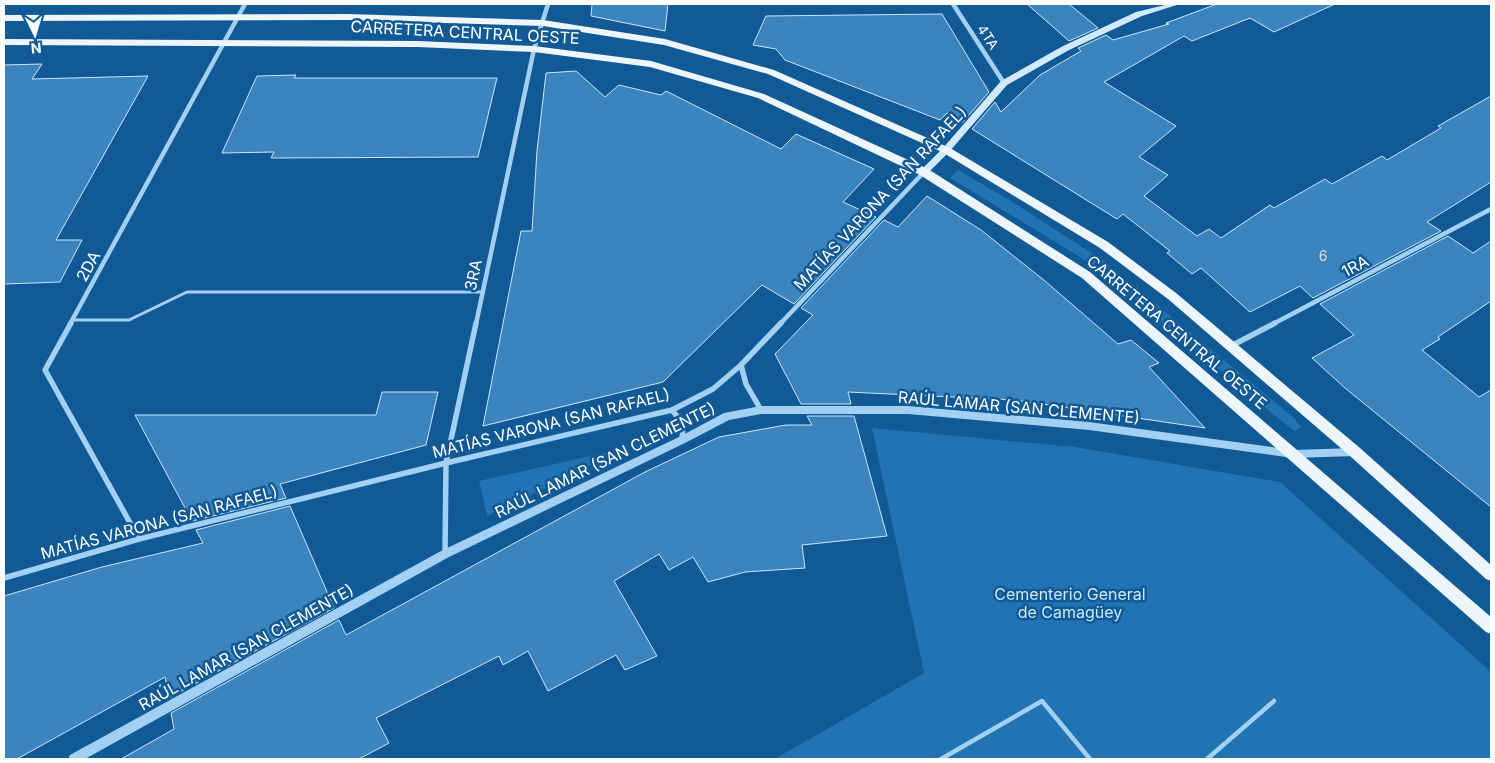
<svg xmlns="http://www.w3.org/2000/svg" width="1495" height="763" font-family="Inter,sans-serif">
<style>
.green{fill:#2173b3}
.building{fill:#3b84be;stroke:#c9e7fd}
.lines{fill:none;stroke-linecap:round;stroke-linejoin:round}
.service-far1{stroke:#a1d0f3;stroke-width:3}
.service{stroke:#a1d0f3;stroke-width:4.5}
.minor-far1{stroke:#a1d0f3;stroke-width:4.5}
.minor{stroke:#a1d0f3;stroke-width:5.5}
.tertiary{fill:#a1d0f3;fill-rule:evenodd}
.secondary{fill:#d0e9fd;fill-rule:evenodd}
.primary{fill:#edf6ff;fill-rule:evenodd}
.labels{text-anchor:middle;stroke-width:5;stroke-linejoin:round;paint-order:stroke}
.far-street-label{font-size:14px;fill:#fff;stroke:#125a95}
.number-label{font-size:14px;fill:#cee0ef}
.street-label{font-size:16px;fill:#fff;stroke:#125a95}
.park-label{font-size:16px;fill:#c9e7fd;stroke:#125a95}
</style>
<rect width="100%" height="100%" fill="#125a95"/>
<path class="green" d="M958,170L1011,201L1104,261L1293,417L1301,427L1295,431L1284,423L1109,278L1080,257L950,178Z
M872,428L1075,447L1280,482L1491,672V759H775L924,673Z
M631,447L487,516L479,481Z"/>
<path class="building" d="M592,4H668L665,31L591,16Z
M1027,4H1069L1098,28L1069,41Z
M1217,4H1335L1274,32L1250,18L1192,41L1184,36L1104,82L1176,126L1139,157L1168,175L1144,196L1197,236L1209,229L1221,238L1270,205L1274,208L1325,179L1332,184L1382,156L1387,160L1441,128L1438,126L1491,96V182L1427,222L1441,231L1313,298L1300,286L1250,312L1201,268L1192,274L1167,253L1170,251L1123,214L1117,219L972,129L995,102L1001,112L1040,75L1081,51L1078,48L1106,35L1113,40L1169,24L1166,23Z
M942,14L989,92L962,123L947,113L940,120L785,60L776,49L753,45L766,16Z
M42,64L32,79L148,76L56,240H82L60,282L4,284V65Z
M576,71L605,97L619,85L661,95L666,91L781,149L796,134L874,169L843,202L876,217L794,304L762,285L663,382L483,426L521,231H532L537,151L546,73Z
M296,75L294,78H497L478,157L271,158L274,152L222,153L257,76Z
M927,196L981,230L1045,281L1118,344L1131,340L1159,363L1149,367L1205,428L1015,400L848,392L851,404H801L775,354L813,315L801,308L884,220L898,227Z
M1448,236L1473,253L1491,241V301L1438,337L1440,339L1422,350L1479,397L1491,390V507L1345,388L1312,358L1354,335L1320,304Z
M382,392H438L426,445L280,484L286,498L192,521L135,415H376Z
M807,416H854L887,536L802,545L805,568L745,572L708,582L693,557L669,570L659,554L614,581L657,656L625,670L616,655L548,691L528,651L503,665L499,656L376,718L389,743L359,759H121L174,729L171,713L339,620L346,635L645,472L719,437L786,425H812Z
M290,506L334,608L169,698L165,677L17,759H4V596L102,567L203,543L196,530Z"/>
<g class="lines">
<path class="service-far1" d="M73,320H129L187,292H483"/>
<path class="service" d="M941,759L1042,701L1090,759
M1207,759L1274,701"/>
<path class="minor-far1" d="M953,4L1004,83
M70,324L245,4
M476,324L534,49L548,4
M780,324L924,172
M1273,324L1491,209"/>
<path class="minor" d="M71,323L45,370L139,539
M1231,346L1275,323
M741,365L746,384L761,410
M672,410L683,424L682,440
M445,554L446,463L476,323
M4,578L139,539L446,463L672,410L713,389L741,365L781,323"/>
<path class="tertiary" d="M761,406H908L1089,422L1293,450L1355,448L1358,449L1360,452L1358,455L1355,456L1293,458L1089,430L908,414H761L729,420L685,443L449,557L85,759H68L70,755L441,551L679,437L724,413Z"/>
<path class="secondary" d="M1169,4H1180L1142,16L1069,50L1007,85L949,152L927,174H921V170L943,148L1001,81L1063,46L1136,12Z"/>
<path class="primary" d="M348,14L543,20L665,39L774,70L950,148L1108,242L1176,293L1360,448L1491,565V581L1486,579L1350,456L1168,299L1100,248L942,152L768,74L664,45L543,26L348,20L4,21V15Z
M4,39L418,41L534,46L651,61L764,94L928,169L1090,272L1491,617V634L1486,632L1082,278L920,175L758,98L650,67L534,52L418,47L4,45Z"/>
</g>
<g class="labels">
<g class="far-street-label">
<text transform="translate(988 37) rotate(57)" y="5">4TA</text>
</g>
<g class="number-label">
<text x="1323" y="261">6</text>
</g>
<g class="street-label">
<text transform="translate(465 32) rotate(3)" y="6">CARRETERA CENTRAL OESTE</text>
<text transform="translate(880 198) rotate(-47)" y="6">MATÍAS VARONA (SAN RAFAEL)</text>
<text transform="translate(88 266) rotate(-61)" y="6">2DA</text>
<text transform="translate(1355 266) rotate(-28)" y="6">1RA</text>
<text transform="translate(473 275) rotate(-78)" y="6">3RA</text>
<text transform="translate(1177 332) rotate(40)" y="6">CARRETERA CENTRAL OESTE</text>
<text transform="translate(1019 407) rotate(5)" y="6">RAÚL LAMAR (SAN CLEMENTE)</text>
<text transform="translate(551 423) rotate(-14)" y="6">MATÍAS VARONA (SAN RAFAEL)</text>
<text transform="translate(605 460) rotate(-26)" y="6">RAÚL LAMAR (SAN CLEMENTE)</text>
<text transform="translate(159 522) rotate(-15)" y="6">MATÍAS VARONA (SAN RAFAEL)</text>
<text transform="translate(246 647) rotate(-29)" y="6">RAÚL LAMAR (SAN CLEMENTE)</text>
</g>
<g class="park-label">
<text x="1070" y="600">Cementerio General<tspan x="1070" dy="18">de Camagüey</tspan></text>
</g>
</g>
<rect width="1495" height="763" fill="none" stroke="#ffffff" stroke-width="10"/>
<g transform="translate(35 35) rotate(175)" stroke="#125a95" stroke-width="4" paint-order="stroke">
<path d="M0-4L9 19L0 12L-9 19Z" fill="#ffffff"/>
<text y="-8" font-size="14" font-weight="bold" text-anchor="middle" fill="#ffffff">N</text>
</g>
</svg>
